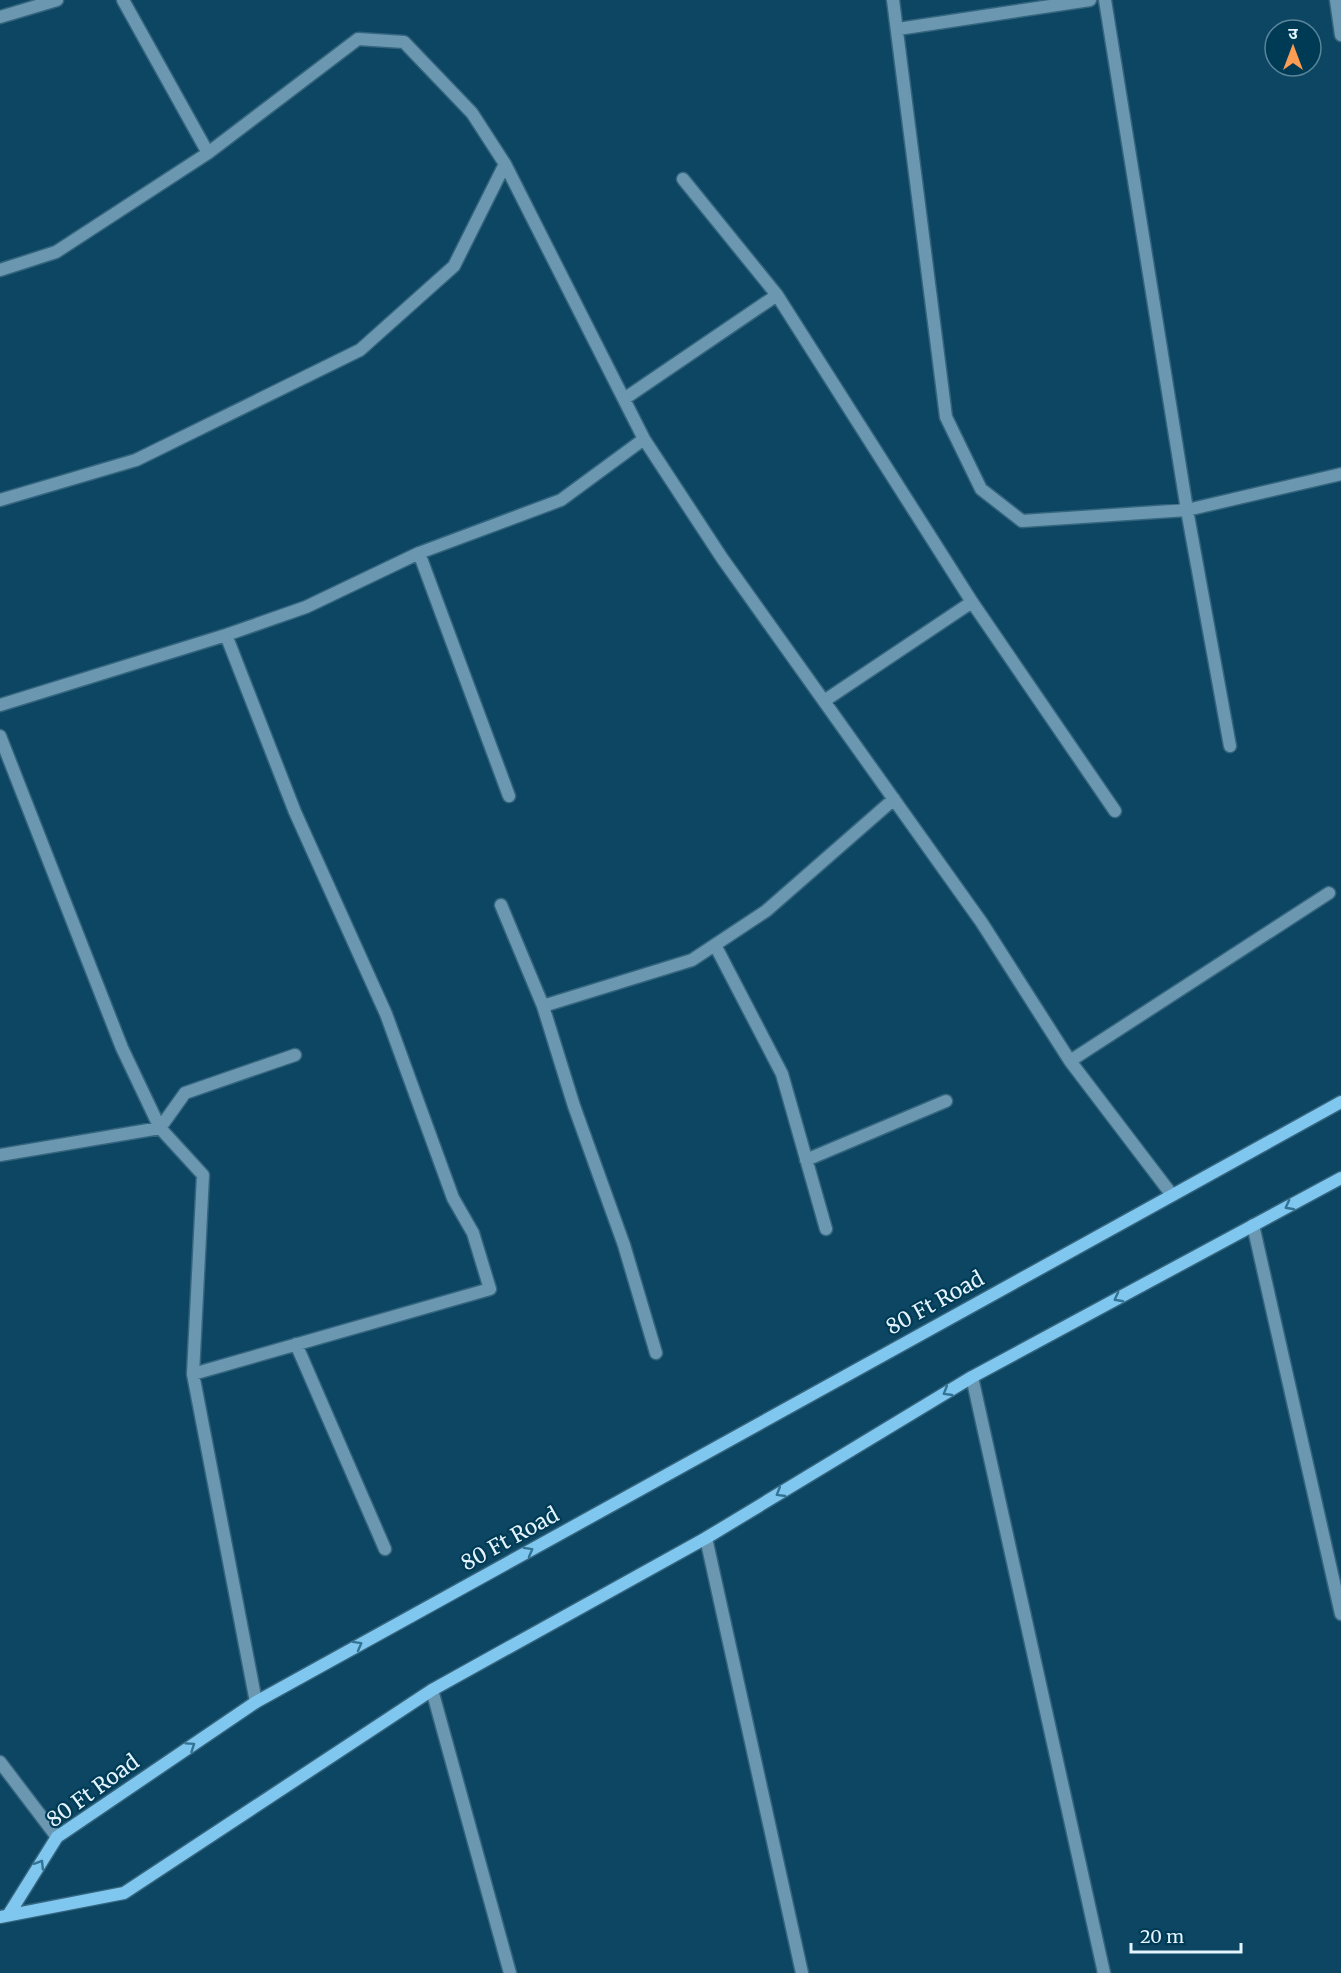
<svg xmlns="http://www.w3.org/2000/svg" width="1341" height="1973" font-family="Merriweather,'Noto Sans Devanagari',serif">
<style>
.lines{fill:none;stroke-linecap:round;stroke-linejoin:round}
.street-casing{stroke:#34657e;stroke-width:15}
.secondary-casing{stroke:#34657e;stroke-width:15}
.street{stroke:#6b97b1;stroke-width:12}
.secondary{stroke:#80c7f0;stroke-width:12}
.oneway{stroke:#337394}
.labels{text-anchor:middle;stroke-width:4.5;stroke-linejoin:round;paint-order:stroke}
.street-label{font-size:21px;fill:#e4f4ff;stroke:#003b56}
</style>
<rect width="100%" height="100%" fill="#0d4662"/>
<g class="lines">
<g class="street-casing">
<path id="street" d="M123,0L208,153
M893,0L946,417L981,489L1022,521L1187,510L1341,474
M1105,0L1187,510L1230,746
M1336,0L1341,35
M0,17L57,0
M898,29L1090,0
M683,179L777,295L972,602L1115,811
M0,270L56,252L208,153L358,39L404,42L472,113L505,164L644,439L722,558L982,923L1070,1061L1329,893
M624,399L777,295
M0,500L136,460L360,350L454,266L505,164
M419,553L509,796
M824,701L972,602
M0,705L226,635L306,607L419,553L561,500L644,439
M0,736L122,1048L160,1128L203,1175L193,1374L256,1702
M501,905L543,1006L574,1106L624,1245L656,1353
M715,945L782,1074L826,1229
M543,1006L692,960L766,911L894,799
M1070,1061L1172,1195
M0,1155L160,1128L185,1093L295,1055
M806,1160L946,1101
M1253,1225L1341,1614
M296,1344L385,1549
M193,1374L490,1289L473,1233L453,1198L386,1014L295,812L226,635
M972,1377L1104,1973
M706,1538L802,1973
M432,1690L510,1973
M0,1762L57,1837"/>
</g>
<g class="secondary-casing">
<path id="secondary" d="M9,1914L57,1837L256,1702L1341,1102
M0,1917L124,1893L432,1690L706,1538L972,1377L1341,1178"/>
</g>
<use href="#street" class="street"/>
<use href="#secondary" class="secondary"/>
</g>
<defs><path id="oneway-chevron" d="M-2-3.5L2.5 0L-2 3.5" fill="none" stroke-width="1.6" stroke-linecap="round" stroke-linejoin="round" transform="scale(1.5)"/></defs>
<g class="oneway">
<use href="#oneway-chevron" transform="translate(1289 1206) rotate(152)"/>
<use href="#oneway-chevron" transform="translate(1118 1298) rotate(152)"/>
<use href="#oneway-chevron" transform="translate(947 1392) rotate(149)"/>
<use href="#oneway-chevron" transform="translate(780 1493) rotate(149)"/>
<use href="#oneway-chevron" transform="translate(529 1551) rotate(-29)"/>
<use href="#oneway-chevron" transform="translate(358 1645) rotate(-29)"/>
<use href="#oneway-chevron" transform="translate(191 1746) rotate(-34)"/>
<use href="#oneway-chevron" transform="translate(40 1864) rotate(-58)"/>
</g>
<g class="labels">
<g class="street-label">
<text transform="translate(935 1303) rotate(-29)" y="7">80 Ft Road</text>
<text transform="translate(510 1539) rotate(-29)" y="7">80 Ft Road</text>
<text transform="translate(93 1791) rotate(-36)" y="7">80 Ft Road</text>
</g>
</g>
<g transform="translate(1293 48)"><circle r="28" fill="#003b56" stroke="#5b859a" stroke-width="1.5"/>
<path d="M0-4.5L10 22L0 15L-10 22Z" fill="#fd9d54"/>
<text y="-9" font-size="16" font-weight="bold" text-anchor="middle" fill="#e4f4ff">उ</text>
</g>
<path d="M1131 1943v9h110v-9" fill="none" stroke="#e4f4ff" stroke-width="3"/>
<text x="1140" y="1943" font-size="18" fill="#e4f4ff" stroke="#003b56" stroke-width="4.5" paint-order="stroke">20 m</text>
</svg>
